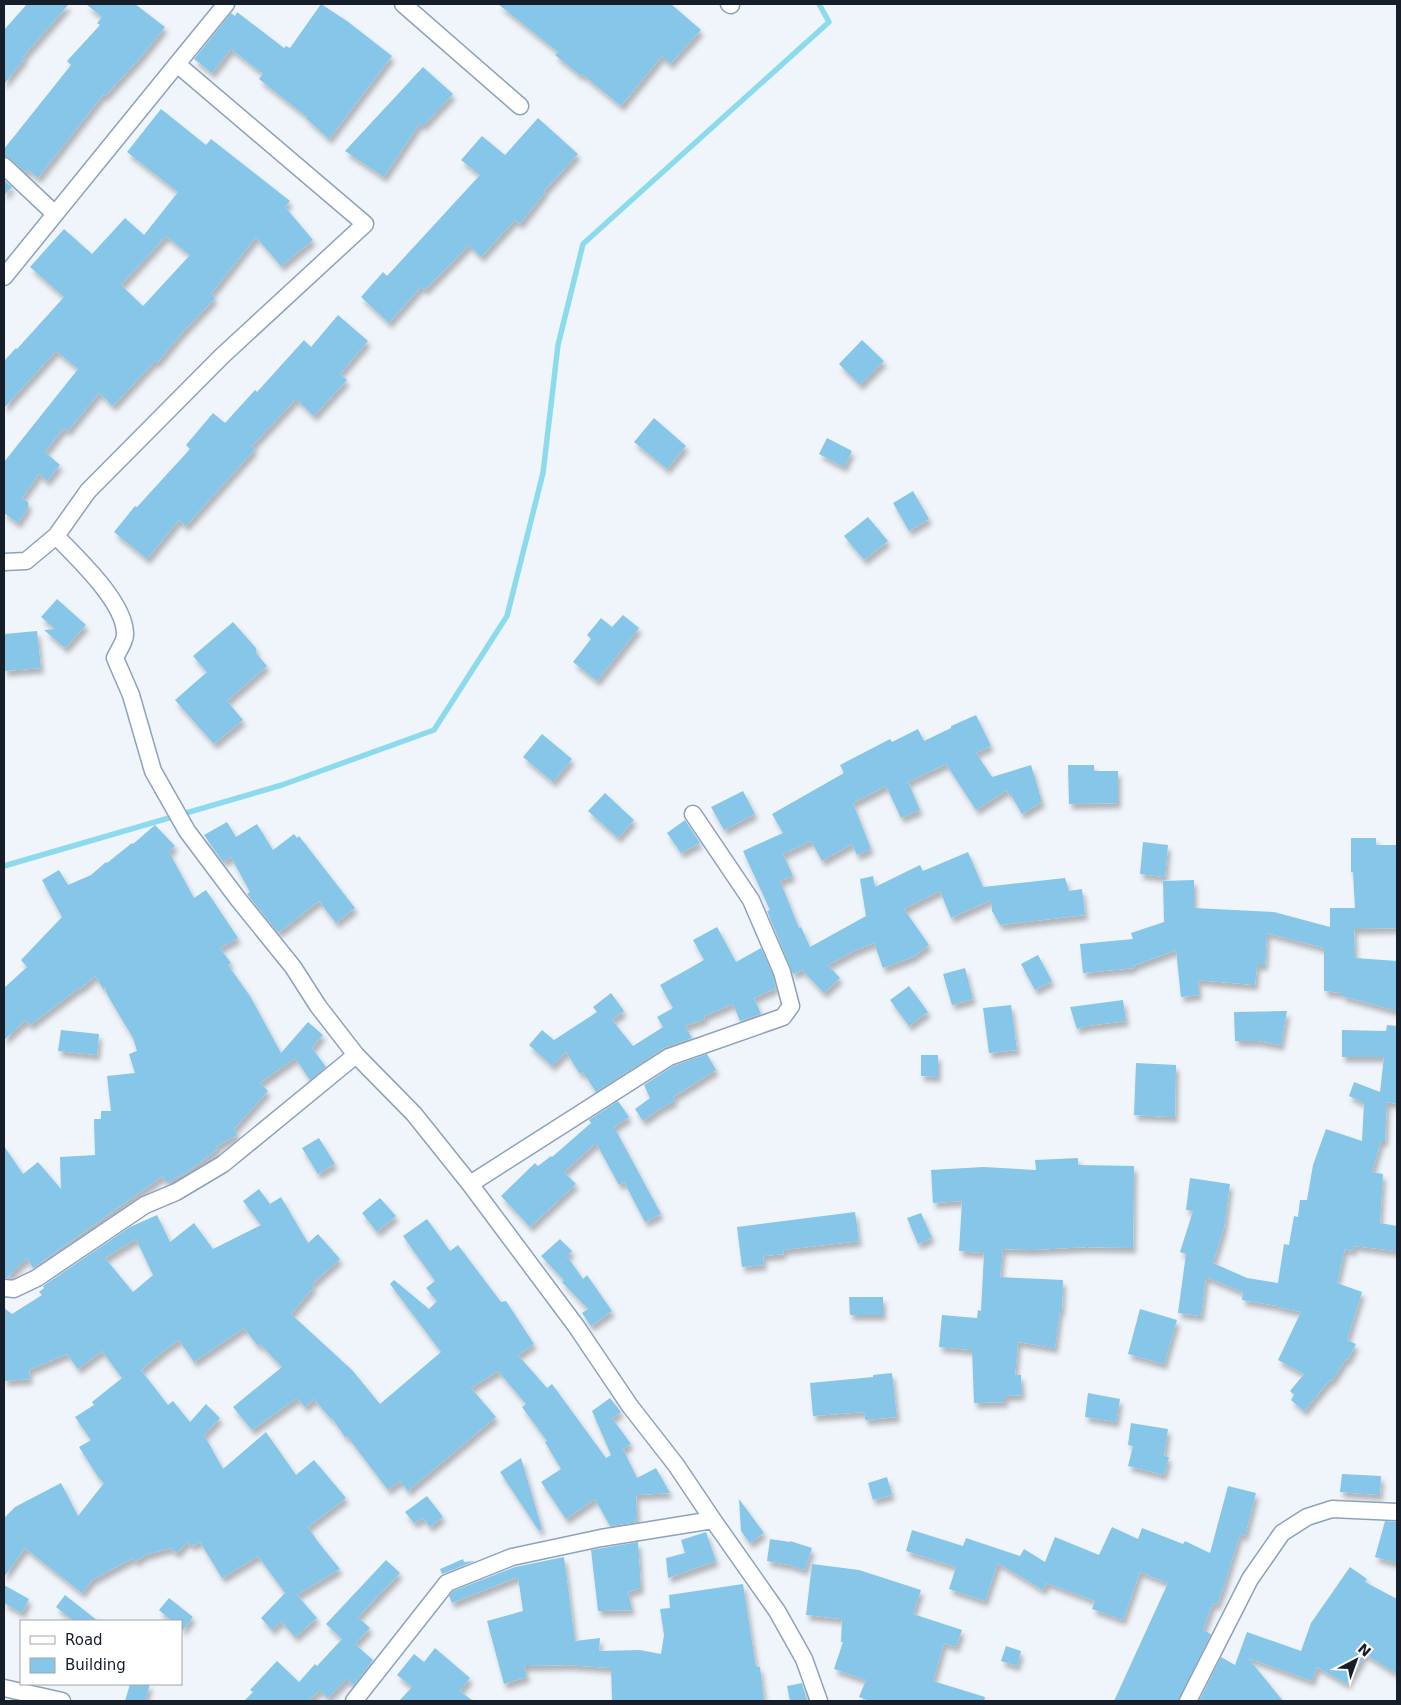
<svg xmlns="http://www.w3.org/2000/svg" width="1401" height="1705" font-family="'DejaVu Sans',sans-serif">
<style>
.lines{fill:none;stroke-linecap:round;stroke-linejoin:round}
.stream{stroke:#8cdbed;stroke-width:5.5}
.building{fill:#86c6e8;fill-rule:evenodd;filter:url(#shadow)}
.minor-casing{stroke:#8ca2bd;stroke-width:19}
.minor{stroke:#fff;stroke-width:16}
</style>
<defs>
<filter id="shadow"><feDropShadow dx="3" dy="5.5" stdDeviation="2.5" flood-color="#0004"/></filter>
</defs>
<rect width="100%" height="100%" fill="#f0f5fb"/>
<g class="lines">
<path class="stream" d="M4,866L282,785L434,730L507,616L543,473L558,345L583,244L829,22L819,4"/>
</g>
<path class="building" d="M27,4H69L23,57L25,58L4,84V30Z
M86,4H135L165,27L141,57L105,96L103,95L38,178L28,170L25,172L11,159L4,156V149L71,65L67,61L100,25L97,23L102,17Z
M321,4L347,21L392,56L329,139L306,118L307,117L259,79L263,74L231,49L212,73L194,59L231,13L235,16L237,12L284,48L286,46L290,48Z
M498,4H671L701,30L670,64L662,56L621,106L582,74L581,76L555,55L558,52Z
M423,67L453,94L423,126L420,123L384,177L345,151Z
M161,109L206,145L211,139L290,201L285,207L313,240L281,266L256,237L211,294L215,298L181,334L157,363L155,361L113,406L99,393L68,431L64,428L45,452L60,465L47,481L39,474L22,498L28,502V508L18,523L4,513V462L78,369L56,351L4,408V361L16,348L17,349L64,297L30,267L64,229L92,254L125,218L144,235L178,192L127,152ZM166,236L190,255L143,306L121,285Z
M538,118L578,154L544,191L545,192L520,224L515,220L481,257L469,245L425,290L421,287L389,323L361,297L383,272L387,276L480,175L461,160L482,136L505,155Z
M4,180L12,187L4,195Z
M338,315L368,341L340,374L347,380L314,416L296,399L252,446L255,449L186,526L179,520L147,559L114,532L135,506L137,507L190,449L186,445L213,413L225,423L255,390L257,392L304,340L311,347Z
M862,340L884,361L860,385L839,364Z
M654,418L686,446L667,469L634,442Z
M827,438L852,451L844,467L819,454Z
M913,491L929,519L909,531L893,503Z
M868,517L888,541L864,560L844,536Z
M57,599L86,625L65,648L44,630L55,629L41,617Z
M623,615L639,628L597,681L573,662L591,639L587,635L601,618L612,627Z
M233,622L256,648V653L267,666L227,701L243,720L214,744L175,700L207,672L193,656Z
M37,631L41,668L4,671V634Z
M976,715L991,746L976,753L992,777L1031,765L1042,802L1022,814L1011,795H1009L1007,790L976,810L946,764L908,782L920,810L901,818L886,786L853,803L871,849L857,855L852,844L822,861L811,841L783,854L793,876L780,881L799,928L801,927L810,947L866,916L860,879L873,876L875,887L920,865L923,871L968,852L983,887L1065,878L1069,891L1082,889L1085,915L1000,925L992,911L991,900L951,918L940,891L904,909L929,945L913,957L883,968L874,943L854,951L828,965L840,978L824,993L802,970L793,974L767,911L770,910L743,851L783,833L772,814L844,773L840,765L890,739L892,742L918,729L924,741L951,728V726Z
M542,734L572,759L553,782L523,757Z
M1068,765H1094V771H1118V803L1069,804Z
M743,791L755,814L724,830L711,807Z
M605,793L634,820L618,838L588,811Z
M685,820L700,843L681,853L667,833Z
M227,822L236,837L257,824L273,850L294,834L297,838L299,836L355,908L336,923L319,901L278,933L247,894L250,892L231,857L223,862L204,835Z
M155,825L175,846L169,852L194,898L206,890L238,938L220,948L231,963L228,965L250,996L281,1053L308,1022L323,1035L312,1048L326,1067L310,1080L295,1058L260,1083L268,1091L234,1129L237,1135L216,1147L218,1149L187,1172L166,1183L163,1176L33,1268L27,1258L7,1278H4V1146L23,1174L38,1162L61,1189L60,1157L95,1155L94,1119H101V1111H111L107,1076L135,1073L129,1054L137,1051L133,1038L108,996L104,986V990L95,976L80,989L79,988L30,1025L26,1020L4,1040V988L27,967L21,960L62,917L42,880L59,870L68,885L91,875L106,862L107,863L132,843L133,844Z
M1351,838H1376V845H1397V928L1354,929L1355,958L1397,961V1011L1342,996V993L1324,991V948L1267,933L1265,965H1257L1255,985L1198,980L1199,995L1181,997L1176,950L1133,966L1134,968L1083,973L1080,944L1133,939L1131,933L1164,922L1163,881L1194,880V908L1274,912L1330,927V908H1355L1353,872H1351Z
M1143,842L1168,845L1165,877L1140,874Z
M717,927L736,962L761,948L773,975L776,988L754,998L761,1014L740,1021L733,1004L704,1016L705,1019L685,1026L692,1038L664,1048L596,1092L583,1072L580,1074L566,1052L552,1066L529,1045L542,1030L554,1040L597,1012L593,1007L611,993L624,1011L612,1020L633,1046L663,1027L657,1017L673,1008L660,985L704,960L693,940Z
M1038,955L1052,981L1035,990L1021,964Z
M965,968L973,999L952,1005L943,974Z
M909,986L928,1012L909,1026L890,1000Z
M1123,1000L1126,1021L1086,1026L1077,1029L1070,1007Z
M1011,1005L1017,1050L989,1053L983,1008Z
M1287,1011L1281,1045L1258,1041H1235L1234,1012Z
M1387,1025L1397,1026V1104L1387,1102L1385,1141H1381L1372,1172L1383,1174L1380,1223L1397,1226V1251L1354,1246L1353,1251L1345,1249L1337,1283L1362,1292L1347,1340L1356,1344L1348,1360L1346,1359L1332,1381L1330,1380L1304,1411L1291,1400L1294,1395L1290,1391L1304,1374L1278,1360L1301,1312L1278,1307V1306L1242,1300L1243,1292L1206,1277L1201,1316L1178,1313L1186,1254L1180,1252L1193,1211L1186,1210L1190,1178L1230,1184L1224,1228L1213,1263L1247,1278L1278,1283L1284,1244L1289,1245L1294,1216L1298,1217L1300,1200H1307L1313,1165L1326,1129L1362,1141L1364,1103L1349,1096L1354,1082L1380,1092L1384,1057H1342V1030L1386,1031Z
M61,1030L99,1034L97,1055L58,1051Z
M707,1054L716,1070L673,1097L675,1101L661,1108L643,1121L635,1109L650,1098L644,1085L673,1066Z
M921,1055H938V1077L921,1076Z
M1136,1063L1176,1065L1175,1117L1134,1115Z
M618,1101L629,1117L614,1127L661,1214L645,1222L624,1182L619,1185L596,1143L564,1172L576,1184L530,1227L501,1196L535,1163L538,1166L551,1156L552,1157L591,1123L589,1120Z
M319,1138L335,1164L318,1174L302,1148Z
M1078,1158V1165L1134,1166L1133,1248L1087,1247L1032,1250L1003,1249L1000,1277L1063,1280L1062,1310H1060L1055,1348L1018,1342L1015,1375H1021L1022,1395L1005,1396V1402L974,1403L972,1350L939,1347L942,1315L977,1318L978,1310L981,1311L984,1253L959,1251L962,1201L933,1203L931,1170L983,1167L1036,1170L1035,1160Z
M259,1189L270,1204L281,1197L308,1243L318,1234L340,1259L311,1285L314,1287L291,1314L352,1370L380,1404L441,1352L390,1284L394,1280L429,1309L437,1301L426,1288L435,1281L403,1236L427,1219L450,1251L458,1245L501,1302L506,1301L534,1344L518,1355L547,1388L552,1384L606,1458L611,1455L592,1411L610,1398L621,1412L612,1418L631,1444L623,1449L637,1478L656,1468L670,1493L636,1495L637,1518L635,1520L637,1522L610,1526L595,1499L566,1519L541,1482L561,1469L545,1442L547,1441L522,1407L526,1404L498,1371L471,1388L496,1417L408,1491L400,1481L388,1490L347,1436L345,1437L332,1418L331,1419L314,1399L305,1407L297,1398L252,1430L233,1407L282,1367L260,1344L258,1346L244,1328L194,1362L179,1340L166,1349L141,1370L168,1405L173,1401L190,1422L206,1404L220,1418L204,1435L223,1469L266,1432L296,1475L314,1460L346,1498L308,1527L318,1542L340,1569L297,1595L317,1618L295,1637L281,1621L272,1630L261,1618L285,1593L258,1556L222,1578L200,1542L191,1546L188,1541L177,1553L170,1548L145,1555L135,1562L133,1558L92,1580L82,1593L25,1548L4,1577V1518L15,1507L61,1483L78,1516L104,1483L98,1477L79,1447L91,1440L75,1417L94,1405L92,1402L122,1378L102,1351L78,1369L67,1354L29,1370L30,1379L4,1381V1308L12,1314L42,1295L39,1292L44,1288L43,1286L130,1227L157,1215L170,1242L194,1223L213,1249L261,1225L243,1201ZM136,1239L153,1275L133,1292L105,1258Z
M380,1198L396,1216L377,1232L362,1213Z
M855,1212L859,1241L783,1250L784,1254L763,1256L764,1265L742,1267L737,1227Z
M921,1213L932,1238L918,1244L907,1218Z
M560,1239L572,1251L567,1256L583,1279L587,1275L612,1311L591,1326L582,1313L588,1309L562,1282L564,1280L541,1256Z
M849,1297H883V1315H850Z
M1140,1309L1177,1320L1164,1364L1128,1354Z
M892,1373L897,1417L865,1420L864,1412L813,1416L810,1383L873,1377V1375Z
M1088,1393L1120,1399L1116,1422L1085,1417Z
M1131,1423L1168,1429L1164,1456L1169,1457L1164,1475L1128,1466L1133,1446L1128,1445Z
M521,1458L542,1529L539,1531L500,1472Z
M1342,1474L1381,1476L1380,1495L1340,1492Z
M887,1477L892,1495L873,1500L868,1483Z
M1228,1486L1256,1493L1245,1536L1240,1534L1224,1586L1217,1605L1213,1603L1203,1630L1211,1634L1178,1701H1114L1168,1583L1140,1572L1123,1620L1092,1609L1095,1601L1047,1583L1043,1590L998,1563L985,1601L949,1589L956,1567L906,1551L912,1530L963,1546L966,1538L1020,1556L1024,1549L1045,1562L1055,1537L1099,1555L1112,1527L1138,1539L1142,1528L1183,1544L1185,1541L1210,1553Z
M427,1496L443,1517L430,1527L423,1518L414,1523L405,1512Z
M739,1499L764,1533L750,1543L741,1531Z
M1385,1521L1397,1522V1563L1375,1557Z
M706,1532L716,1561L668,1578L666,1558L685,1553L681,1540Z
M770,1539L790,1542V1541L812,1548L805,1570L790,1565L767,1561Z
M638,1542L641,1588L628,1592L632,1610L598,1611L591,1550Z
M564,1557L575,1641L600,1638L599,1651L640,1650L661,1654L664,1635L660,1609L670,1608L669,1595L743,1584L756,1667H760L764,1701H612L611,1668L568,1665L524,1666L527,1677L504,1684L487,1621L523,1611L518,1577L452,1603L449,1596L453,1591L515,1567Z
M463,1559L464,1562L475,1561L442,1574L440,1569Z
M386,1560L400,1573L358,1617L370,1628L355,1644L373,1660L354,1685L347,1679L328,1698L320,1690L308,1701H244L253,1692L250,1690L277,1661L299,1682L315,1664L317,1666L342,1639L326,1624Z
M812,1564L859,1570L921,1590L913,1614L962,1630L956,1647L944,1643L933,1681L985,1697L984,1701H870L859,1697L866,1680L834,1669L843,1642H841L842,1619L806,1615Z
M1350,1567L1367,1579L1365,1582L1397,1599V1674L1365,1654L1347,1684L1317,1667L1312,1681L1248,1658L1283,1701H1199L1221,1657L1235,1665L1247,1632L1301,1651L1311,1623Z
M4,1585L29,1599L22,1613L4,1603Z
M65,1595L98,1621H74L56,1607Z
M169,1598L193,1617L183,1630L181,1629V1621H172L159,1610Z
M1006,1646L1021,1651L1017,1666L1001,1661Z
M435,1648L470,1678L460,1691L473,1701H399L412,1687L397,1675L414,1654L424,1662Z
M802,1683L807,1701H790L787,1686Z
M130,1684H150L145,1701H125Z"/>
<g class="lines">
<g class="minor-casing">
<path id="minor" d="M403,4L520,106
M729,4L731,5
M177,64L226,4
M4,166L55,214
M4,277L177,64L365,224L222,356L88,491L56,536C77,558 124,601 125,633C126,640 118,651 115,658L131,695L153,771L187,831L238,899L293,967L318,1006L356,1055L414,1114L470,1184L576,1326L630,1406L676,1465L713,1520L777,1611L804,1659L819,1701
M4,562L26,561L56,536
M470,1184L669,1057L783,1017L791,1006L782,972L751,900L693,814
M4,1288L14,1289L37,1278L145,1205L176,1192L223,1164L356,1055
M4,1688L62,1701
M354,1701L447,1583L512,1557L601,1538L713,1520
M1188,1701L1250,1579L1282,1533L1307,1517L1332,1509L1397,1512"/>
</g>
<use href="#minor" class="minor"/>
</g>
<rect width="1401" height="1705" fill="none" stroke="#161f29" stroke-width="10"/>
<rect x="20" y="1620" width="162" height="65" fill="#ffffff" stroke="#a2a5a9"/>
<rect x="30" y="1636" width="25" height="8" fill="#ffffff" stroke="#a2a5a9"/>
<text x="65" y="1645" font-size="15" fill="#161f29">Road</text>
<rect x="30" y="1658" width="25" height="15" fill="#86c6e8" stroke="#a2a5a9"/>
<text x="65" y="1670" font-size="15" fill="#161f29">Building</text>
<g transform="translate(1356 1660) rotate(41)" stroke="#ffffff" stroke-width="4" paint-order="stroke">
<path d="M0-4L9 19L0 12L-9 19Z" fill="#161f29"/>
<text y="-8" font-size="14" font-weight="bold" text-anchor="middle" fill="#161f29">N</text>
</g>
</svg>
